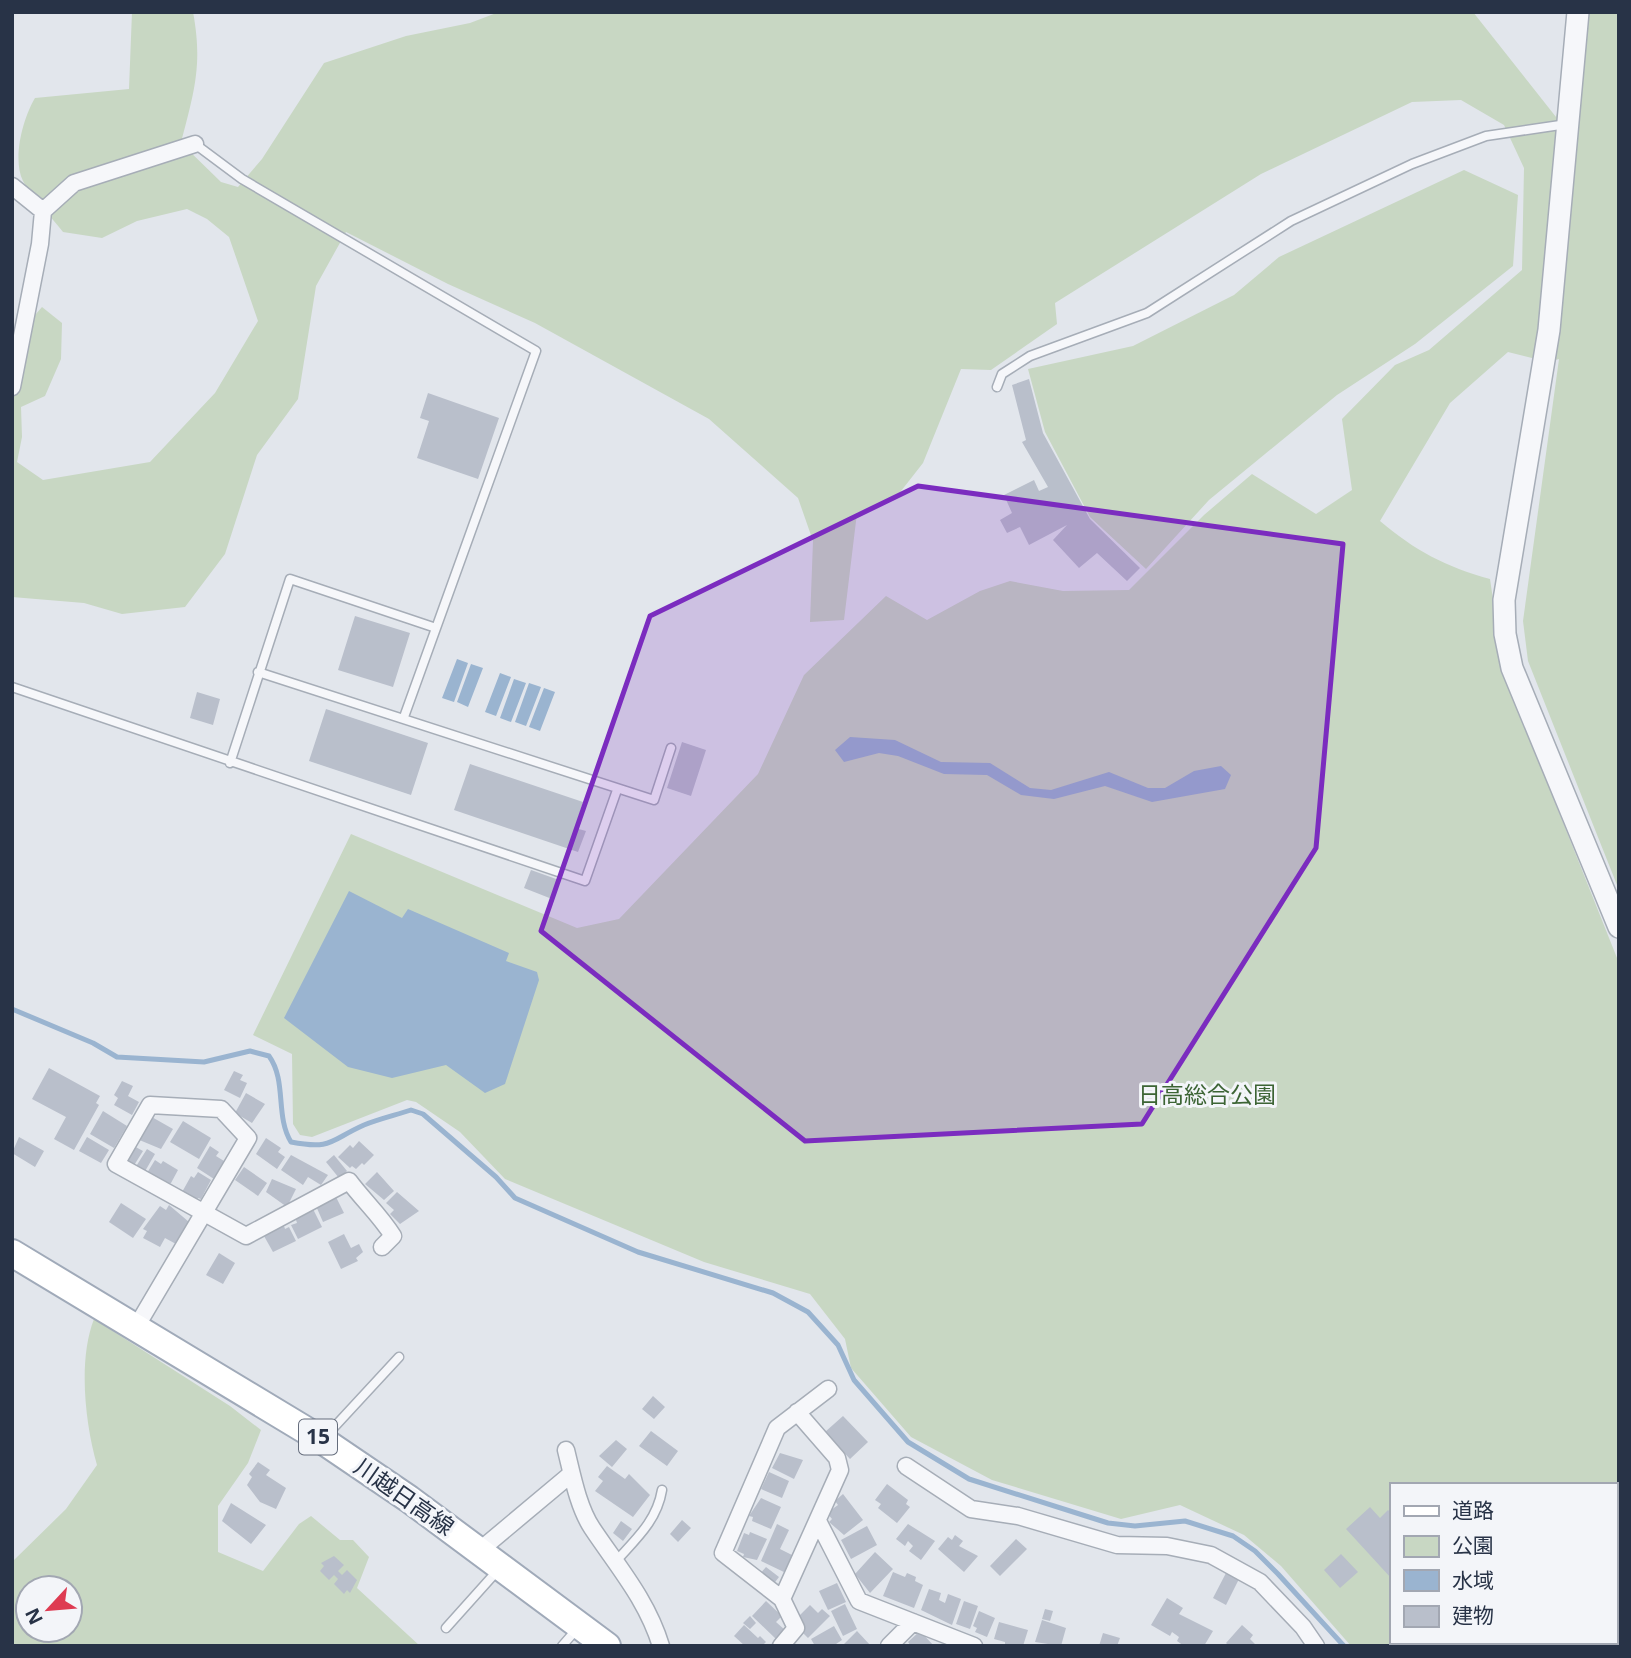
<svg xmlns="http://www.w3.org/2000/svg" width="1631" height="1658" font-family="'Open Sans','Noto Sans JP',sans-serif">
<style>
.green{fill:#c8d7c3;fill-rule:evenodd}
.water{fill:#9ab4d0}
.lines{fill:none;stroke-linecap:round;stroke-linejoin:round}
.stream{stroke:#9ab4d0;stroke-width:5}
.building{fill:#b9bfcb}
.service-casing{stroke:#a6adb7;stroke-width:11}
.minor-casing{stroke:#a6adb7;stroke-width:19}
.tertiary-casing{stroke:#a6adb7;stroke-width:24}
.primary-casing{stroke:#a0aab9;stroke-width:30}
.service{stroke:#f6f7fa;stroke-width:8}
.minor{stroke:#f6f7fa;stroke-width:16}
.tertiary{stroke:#f6f7fa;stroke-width:21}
.primary{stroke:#fff;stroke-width:26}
.marked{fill:#7b2cbf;fill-opacity:0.2;stroke:#7b2cbf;stroke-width:5;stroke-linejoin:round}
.labels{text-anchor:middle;stroke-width:6;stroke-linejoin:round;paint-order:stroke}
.shield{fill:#f3f5f9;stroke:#656d7c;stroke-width:2}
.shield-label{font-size:21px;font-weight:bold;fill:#283347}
.park-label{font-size:23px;fill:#3c6434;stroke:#f3f5f9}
.street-label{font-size:23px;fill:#283347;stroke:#f3f5f9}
</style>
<rect width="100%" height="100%" fill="#e2e6ec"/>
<path class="green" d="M132,12H193C203,65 194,92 181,143L221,182L238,187L262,159L324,63L406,36L470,23L499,12H1473L1556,117L1585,12H1619V890L1528,661L1523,621L1559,359L1548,362L1508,352L1450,403L1380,521C1414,550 1446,567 1490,579L1504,674L1619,963V1601L1615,1604V1485H1391V1642H1570L1566,1646H1351L1281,1566L1244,1535L1180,1505L1121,1519L992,1480L911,1437L851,1368L845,1339L810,1294L704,1262L505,1179L460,1132L416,1102L407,1100L312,1137L300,1135L293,1124L292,1054L253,1035L351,834L577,928L619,919L758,774L804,675L886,596L927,620L980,591L1010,581L1063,591L1129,590L1204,515L1252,474L1316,514L1352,490L1342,419L1395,365L1429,350L1522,270L1524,168L1504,125L1461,100L1412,102L1261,174L1055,303L1057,324L991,370L961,369L923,463L894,500L857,513L844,620L810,622L813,541L798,498L709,419L535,323L448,284L346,232L316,286L298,399L257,455L225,554L185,607L122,614L84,603L12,597V330L21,331L42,307L62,323L61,359L45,396L21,407L22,437L17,462L43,480L150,462L215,393L258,321L229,237L207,219L187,209L137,221L102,238L63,232C51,216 32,199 23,181C12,159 23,118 35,98L129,89Z
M1464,170L1518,195L1513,266L1415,344L1337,395L1209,500L1146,569L1090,517L1045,432L1028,369L1133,346L1234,295L1279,257Z
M94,1319L230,1406L261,1430L248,1463L218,1506V1552L263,1571L299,1524L311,1516L340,1540H353L369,1557L357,1588L420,1646H12V1562L66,1509L97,1465C85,1423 78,1360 94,1319ZM28,1588H70V1630H28Z"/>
<path class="water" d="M457,659L468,663L454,702L442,698Z
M471,664L483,668L468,707L457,702Z
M500,673L511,677L496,716L485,712Z
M514,679L526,683L511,722L500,718Z
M529,683L541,687L526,726L515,722Z
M544,688L555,692L540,731L529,727Z
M850,737L895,740L941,762L990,763L1030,788L1051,790L1109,772L1148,788H1165L1194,771L1221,766L1231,775L1225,789L1152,802L1105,786L1054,799L1021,795L987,775L944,774L898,756L879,753L844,762L835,750Z
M349,891L402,918L408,909L509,953L506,961L537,972L539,980L505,1084L485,1093L446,1065L392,1078L348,1067L284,1018Z"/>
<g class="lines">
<path class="stream" d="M12,1009L93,1043L117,1057L204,1062L250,1051L269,1056C287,1081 275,1116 291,1142C333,1150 330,1140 364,1125C379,1119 396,1115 411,1110L423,1114L496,1177L515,1198L638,1252L773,1293L808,1312L838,1345L854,1380L908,1442L969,1479L1108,1523L1135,1526L1185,1521L1233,1536L1255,1551L1278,1574L1344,1646"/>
</g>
<path class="building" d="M1029,379L1043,433L1090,519L1140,568L1127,581L1097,553L1079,568L1053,540L1067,525L1029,545L1020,527L1007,533L1000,520L1012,513L1004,495L1034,480L1039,491L1048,487L1022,442L1026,440L1012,385Z
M428,393L499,418L478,479L417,458L429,421L420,418Z
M355,616L410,633L393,687L338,670Z
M197,692L220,699L213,725L190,718Z
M326,709L428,743L411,795L309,761Z
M682,742L706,750L691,796L667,788Z
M470,764L583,802L575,828L586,831L578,852L454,810Z
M531,870L559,880L552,899L524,888Z
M49,1068L100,1096L96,1103L99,1105L74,1150L54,1139L66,1117L32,1099Z
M234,1071L243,1075L240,1080L247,1083L240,1098L224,1090Z
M122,1081L133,1086L128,1096L139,1102L132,1115L114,1105L118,1098L114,1095Z
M246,1093L265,1104L252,1123L235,1113Z
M103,1111L127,1126L114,1148L90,1134Z
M150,1116L173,1129L161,1149L137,1139Z
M183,1121L211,1138L199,1159L170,1142Z
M19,1137L44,1151L35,1167L12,1153Z
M87,1137L109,1150L101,1163L79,1151Z
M266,1138L281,1148L278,1152L285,1157L277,1169L256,1154Z
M359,1141L374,1155L364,1165L362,1163L356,1169L352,1166L350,1168L338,1157L350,1145L353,1148Z
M132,1145L143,1151L133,1167L122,1161Z
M210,1146L219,1152L216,1156L224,1161L214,1179L197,1168Z
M147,1149L155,1154L144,1173L135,1168Z
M291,1155L328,1175L321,1185L308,1177L303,1185L281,1170Z
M334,1155L347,1171L339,1178L326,1162Z
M155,1160L161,1164L163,1161L178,1170L171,1183L166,1185L147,1173Z
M244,1167L267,1183L258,1196L235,1180Z
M198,1172L211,1180L201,1199L198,1198L195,1202L181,1194L191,1176L194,1178Z
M377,1172L394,1191L384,1200L365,1184Z
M272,1179L296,1189L287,1207L266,1192Z
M397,1192L419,1211L400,1224L390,1214L394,1210L386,1203Z
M336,1197L344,1213L323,1222L316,1206Z
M121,1203L146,1219L133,1238L109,1222Z
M169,1205L189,1222L176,1244L165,1238L160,1247L143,1238L147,1231L143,1229L160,1206L166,1210Z
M313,1209L322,1227L298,1239L291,1225L297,1223L295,1217Z
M284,1226L285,1229L289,1227L296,1241L273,1252L264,1236Z
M344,1234L351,1248L359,1244L363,1252L356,1258L358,1261L341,1269L328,1242Z
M219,1253L235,1263L223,1284L206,1275Z
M653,1396L665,1407L654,1419L642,1409Z
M843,1416L868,1442L850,1459L825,1432Z
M651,1431L678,1451L667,1466L639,1446Z
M616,1440L627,1449L612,1467L599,1456Z
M780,1453L803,1460L794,1479L772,1468Z
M258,1462L270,1470L266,1475L286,1488L276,1509L260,1502L247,1485L252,1477L249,1474Z
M607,1466L625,1479L629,1474L650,1495L633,1517L595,1491L603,1481L598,1477Z
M769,1472L789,1481L782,1498L761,1489Z
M887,1484L908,1500L906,1504L910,1507L897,1523L878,1508L881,1504L875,1500Z
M843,1494L863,1520L844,1535L829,1522L832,1519L827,1513L838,1505L835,1501Z
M761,1498L781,1507L771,1529L752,1521L753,1517L749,1516Z
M231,1503L266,1525L251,1544L222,1521Z
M1370,1507L1380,1518L1388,1510L1391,1513V1578L1346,1529Z
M682,1520L691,1528L678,1542L670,1534Z
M621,1521L632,1529L623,1541L613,1533Z
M777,1524L789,1530L780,1549L794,1556L786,1573L761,1561Z
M908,1524L935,1541L921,1560L909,1551L913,1546L908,1541L905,1546L896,1539Z
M867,1526L877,1545L851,1559L841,1540Z
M750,1532L767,1539L757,1560L743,1557L744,1554L737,1551L744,1533L749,1535Z
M955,1535L963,1541L959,1546L978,1556L964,1572L938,1549L948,1537L952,1540Z
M1016,1539L1027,1549L1000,1576L990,1566Z
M875,1552L893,1569L870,1593L855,1574Z
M1341,1554L1358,1572L1340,1588L1324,1570Z
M334,1556L344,1565L338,1571L342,1575L347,1570L357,1580L350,1593L347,1590L344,1594L334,1584L338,1579L334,1575L329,1580L320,1571L324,1566L321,1563Z
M766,1567L779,1577L772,1586L759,1575Z
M893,1572L905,1577L907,1573L916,1577L915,1581L923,1585L914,1608L883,1596Z
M1226,1573L1239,1579L1226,1605L1213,1598Z
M837,1583L846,1602L828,1610L819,1591Z
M929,1589L941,1593L939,1600L945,1603L948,1594L961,1599L952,1625L921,1610Z
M1167,1598L1183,1608L1179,1614L1213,1631L1204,1646H1184L1177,1641L1179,1637L1172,1632L1170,1636L1151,1625Z
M766,1601L782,1616L776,1622L785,1630L776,1639L752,1616Z
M964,1601L978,1606L970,1629L956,1624Z
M845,1604L857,1629L843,1636L831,1611Z
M810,1605L818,1613L822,1609L830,1616L808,1638L801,1631L805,1626L797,1618Z
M1045,1609L1053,1611L1050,1621L1042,1619Z
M979,1611L995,1618L987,1637L975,1632L977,1628L973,1626Z
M750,1616L756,1623L750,1629L743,1623Z
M1042,1620L1066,1628L1061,1646L1035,1642Z
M999,1622L1028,1630L1023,1646H1005V1642L994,1639Z
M744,1625L758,1638L760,1636L766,1642L762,1646H745L734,1636Z
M1242,1625L1253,1635L1250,1639L1257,1646H1229L1226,1643Z
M834,1626L842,1640L833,1646H815L811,1639Z
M857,1631L871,1646H842Z
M920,1631L934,1646H911L908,1642Z
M1103,1633L1120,1638L1117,1646H1099Z"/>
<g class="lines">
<g class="service-casing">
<path id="service" d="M195,144L242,179L536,351L404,717
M997,387L1002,374L1030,356L1147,313L1291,221L1412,164L1486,136L1567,124
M258,672L654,800L671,748
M12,687L585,881L617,790
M230,763L290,579L436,628
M325,1437L399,1357
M617,1560C637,1538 657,1520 662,1490
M446,1628L498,1570
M562,1646L576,1630"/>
</g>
<g class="minor-casing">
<path id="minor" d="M12,186L43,211
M12,387L40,244L43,211L74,183L195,144
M135,1329L248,1138L221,1109L150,1105L116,1164L246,1236L349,1181C363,1200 380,1215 393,1236L382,1247
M566,1450C572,1474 578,1507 592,1528C618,1567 647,1600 661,1646
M906,1466L971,1509L1018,1516L1117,1545L1167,1546L1211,1555L1260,1582L1303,1627L1316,1646
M818,1521L859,1601L974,1646
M479,1551L571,1474
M782,1599L723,1553L777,1428L828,1389
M781,1646L796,1628L782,1599L840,1470L837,1458L797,1412
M889,1646L913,1622"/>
</g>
<g class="tertiary-casing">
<path id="tertiary" d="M1578,12L1549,330L1504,600L1505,634L1512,668L1619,927
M1615,1631L1619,1629
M1591,1646L1595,1642"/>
</g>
<g class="primary-casing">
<path id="primary" d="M12,1253L322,1440L409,1499L607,1646"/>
</g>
<use href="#service" class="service"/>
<use href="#minor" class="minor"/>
<use href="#tertiary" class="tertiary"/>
<use href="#primary" class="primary"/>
</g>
<path class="marked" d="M918,486L1343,544L1316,848L1142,1124L805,1141L541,931L650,616Z"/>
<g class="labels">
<rect class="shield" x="299" y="1419.5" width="38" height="35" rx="5"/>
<g class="shield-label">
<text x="318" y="1444">15</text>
</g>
<g class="park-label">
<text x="1207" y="1103">日高総合公園</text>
</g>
<g class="street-label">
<text transform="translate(404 1497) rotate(35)" y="8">川越日高線</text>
</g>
</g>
<rect width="1631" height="1658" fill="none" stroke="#283347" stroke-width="28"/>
<rect x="1390" y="1483" width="228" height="161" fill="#f3f5f9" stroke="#a2a7b2" stroke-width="2"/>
<rect x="1404" y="1506" width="35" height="10" fill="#ffffff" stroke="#a2a7b2" stroke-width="2"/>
<text x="1452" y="1518" font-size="21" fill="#283347">道路</text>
<rect x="1404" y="1536" width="35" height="21" fill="#c8d7c3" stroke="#a2a7b2" stroke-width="2"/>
<text x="1452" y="1553" font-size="21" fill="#283347">公園</text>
<rect x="1404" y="1570" width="35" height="21" fill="#9ab4d0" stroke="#a2a7b2" stroke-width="2"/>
<text x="1452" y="1588" font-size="21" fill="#283347">水域</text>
<rect x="1404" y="1606" width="35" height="21" fill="#b9bfcb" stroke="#a2a7b2" stroke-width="2"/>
<text x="1452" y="1623" font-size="21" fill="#283347">建物</text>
<g transform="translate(49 1609) rotate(244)"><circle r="33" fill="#f3f5f9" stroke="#a2a7b2" stroke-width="2"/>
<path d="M0-5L12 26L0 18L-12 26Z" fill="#de3b52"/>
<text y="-10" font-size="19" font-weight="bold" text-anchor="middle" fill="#283347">N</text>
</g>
</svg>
